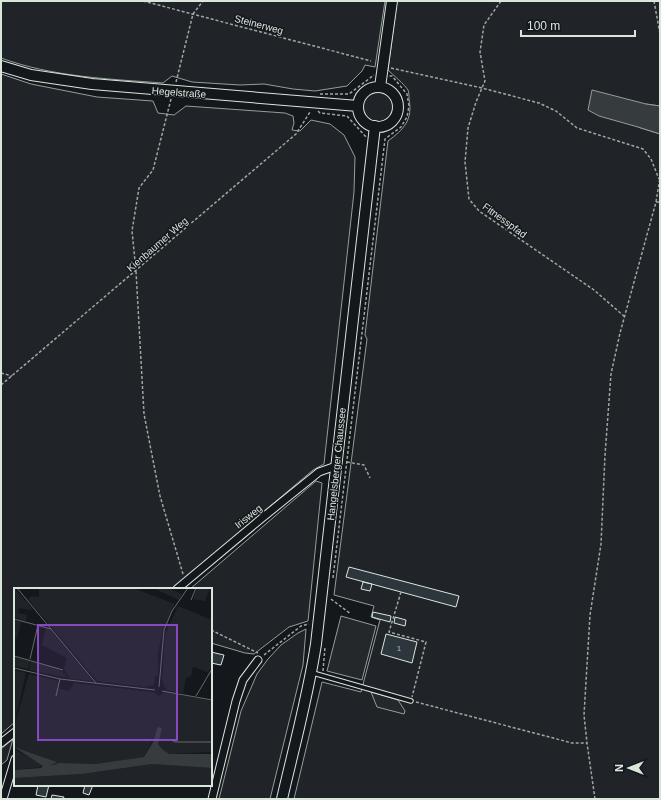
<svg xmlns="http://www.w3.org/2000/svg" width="661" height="800" font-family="Helvetica,sans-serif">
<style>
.green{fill:#202428;stroke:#939e99}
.parking{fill:#24282b;stroke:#939e99}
.water{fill:#363b3e;stroke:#939e99}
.building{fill:#2c363c;stroke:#d8e6dc}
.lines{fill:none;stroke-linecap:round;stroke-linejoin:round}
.lane-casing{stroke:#d8e6dc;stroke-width:5.5}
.street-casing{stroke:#d8e6dc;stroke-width:9}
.secondary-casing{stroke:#d8e6dc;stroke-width:12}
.path{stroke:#9da8a2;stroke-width:1.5;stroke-dasharray:3 2;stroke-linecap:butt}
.lane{stroke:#14181c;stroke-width:3.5}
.street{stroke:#14181c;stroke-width:7}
.secondary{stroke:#14181c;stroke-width:10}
.labels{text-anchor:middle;stroke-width:3;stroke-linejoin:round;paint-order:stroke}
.number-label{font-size:8px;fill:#adbab4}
.street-label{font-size:10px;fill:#d8e6dc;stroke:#14181c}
.inset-road{fill:none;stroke:#626a69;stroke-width:1}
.view{fill:#8948c3;fill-opacity:0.15;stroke:#8948c3;stroke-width:2}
.inset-edge{fill:none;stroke:#d8e6dc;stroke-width:2}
</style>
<rect width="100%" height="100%" fill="#14181c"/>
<path class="green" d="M1,1H385L375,67L365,65L362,71L347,86L315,91L293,89L264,84L240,85L192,82L172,76L163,83C109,79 53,77 1,58Z
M397,1H660V106L646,104L638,127L660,134V799H294L322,682L361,692L380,620L371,617L374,606L334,595L367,339L365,335L388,141C404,129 413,120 409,99C409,96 409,92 408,90C405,85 392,74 388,70Z
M1,74L31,84L97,97L153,101L158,113L174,115L186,106L285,113L293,116L294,123L292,130L300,131L311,120L330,124L344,135L355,157L354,192L324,464L313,470L172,589H15V722L1,734Z
M363 107a15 15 0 1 1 30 0a15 15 0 1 1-30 0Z
M316,481L322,483L308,621L289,627L254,654L245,653L211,643V589H190Z
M306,629L303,665L270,799H219L241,711L257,674L268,659L281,645L298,633Z
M13,739L7,760L1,765V749Z"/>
<path class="parking" d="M341,616L376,626L362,680L327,671Z
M371,692L398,700L405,711L404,714L377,707Z"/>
<path class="water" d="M592,90L646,104L660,106V134L638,127L599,116L588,110Z"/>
<path class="building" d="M349,567L459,596L456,607L346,577Z
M363,582L372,584L370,591L361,589Z
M373,612L391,616L390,622L372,617Z
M395,617L406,620L405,626L394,623Z
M386,634L417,642L412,663L381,654Z
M211,652L224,655L221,665L211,663Z
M38,785H49L46,797L36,795Z
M85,785H93L89,795L83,793Z
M52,795L64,797L63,799H51Z"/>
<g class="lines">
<g class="lane-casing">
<path id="lane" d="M313,673L411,701"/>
</g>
<g class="street-casing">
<path id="street" d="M177,589L262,518L319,472L336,466
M1,743L15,732
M3,799L15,759
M212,799L236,701L243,680L258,660"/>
</g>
<g class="secondary-casing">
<path id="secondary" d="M1,66L31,75L92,84L358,106
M380,87L392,1
M358 107a20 20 0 1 1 40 0a20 20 0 1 1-40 0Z
M282,799C294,747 308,696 316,644L375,126"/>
</g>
<path class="path" d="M143,1L371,61
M501,1L484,25L480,52L485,81L476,102L468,128L465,162L469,199L479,211L594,290L625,317
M654,1L660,34
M391,68L482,88L539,103L556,111L577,128L643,149L651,159L659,179
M176,82L193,14L203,1
M320,94H349L374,75
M171,99L153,170L139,188L132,231L136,271L144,414L160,496L183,574
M318,111L320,113L347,116L366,137
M656,202H660
M1,373L12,376
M1,385L296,134L310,112
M347,462L364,465L370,478
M333,578L385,139L401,127L407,117L409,106L407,94L392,76H389
M401,592L389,632L426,642L412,697
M331,599L351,614
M211,630L258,653
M264,655L301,626L309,624
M323,671L325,647
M416,702L572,743H587
M595,799L587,743L584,715L590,615L601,544L605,455L611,374L620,333L656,202L660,178"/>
<use href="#lane" class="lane"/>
<use href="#street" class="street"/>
<use href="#secondary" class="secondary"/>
</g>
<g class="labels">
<g class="number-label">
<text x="399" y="651">1</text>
</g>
<g class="street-label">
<text transform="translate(259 24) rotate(15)" y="4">Steinerweg</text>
<text transform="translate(179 92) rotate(4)" y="4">Hegelstraße</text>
<text transform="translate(505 220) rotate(36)" y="4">Fitnesspfad</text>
<text transform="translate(157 244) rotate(-41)" y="4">Kienbaumer Weg</text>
<text transform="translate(336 464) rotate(-84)" y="4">Hangelsberger Chaussee</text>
<text transform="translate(248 516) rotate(-39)" y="4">Irisweg</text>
</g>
</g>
<g transform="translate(14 588)">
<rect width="198" height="198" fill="#14181c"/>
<path d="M0,0L18,20L17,22L5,20L4,25L13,27L12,33L0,29ZM25,0H119L161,16L149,42L144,65V87L141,88L140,97L130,99L83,93L14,11L17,8L25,9ZM139,0H154L168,6L165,12ZM183,0H196L191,13L179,11ZM164,18L198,32V78L194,84L179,79L177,88L172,90L169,105L152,102L148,92L151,47ZM0,32L7,34L3,51L0,50ZM32,40L37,42L79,93L56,91L50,81L53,70L28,57ZM0,69L16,73L14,81L0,78ZM17,73L46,82L54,90L15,82ZM0,82L12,85L0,138ZM15,86L45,93L43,100L55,103L60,95L139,104L145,108L151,104L198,113V164L155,166L148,161L144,156L145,149L141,148L130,169L81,176L45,175L36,178L43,174L0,159V139ZM0,161L28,176V179L0,182ZM138,176L198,180V198H0V190L68,186Z" fill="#202428"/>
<path d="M144,139L148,140L144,156L148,161L155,166H198V180L138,176L68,186L0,190V182L27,180L29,178L0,159L43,174L36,178L45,175L81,176L130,169L139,154Z" fill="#363b3e"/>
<path class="inset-road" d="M3,0L82,95M177,12L182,0M0,31L37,41M0,68L49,82M16,71L24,37M0,80L46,91L141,102M145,99L150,42L158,23L174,0M148,103L198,112M42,108L46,91M182,108L198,81M157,152L161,154H198"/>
<path class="view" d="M24,37H163V152H24Z"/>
<rect width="198" height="198" class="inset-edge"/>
</g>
<rect width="661" height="800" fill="none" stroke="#d8e6dc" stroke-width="4"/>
<g transform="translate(629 768) rotate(270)" stroke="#14181c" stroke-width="3" paint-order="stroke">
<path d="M0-3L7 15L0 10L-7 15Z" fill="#d8e6dc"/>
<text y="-6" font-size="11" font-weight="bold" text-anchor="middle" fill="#d8e6dc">N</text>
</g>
<path d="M521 30v6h114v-6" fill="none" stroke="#d8e6dc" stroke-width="2"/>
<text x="527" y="30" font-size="12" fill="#d8e6dc" stroke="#14181c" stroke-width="3" paint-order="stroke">100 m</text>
</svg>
